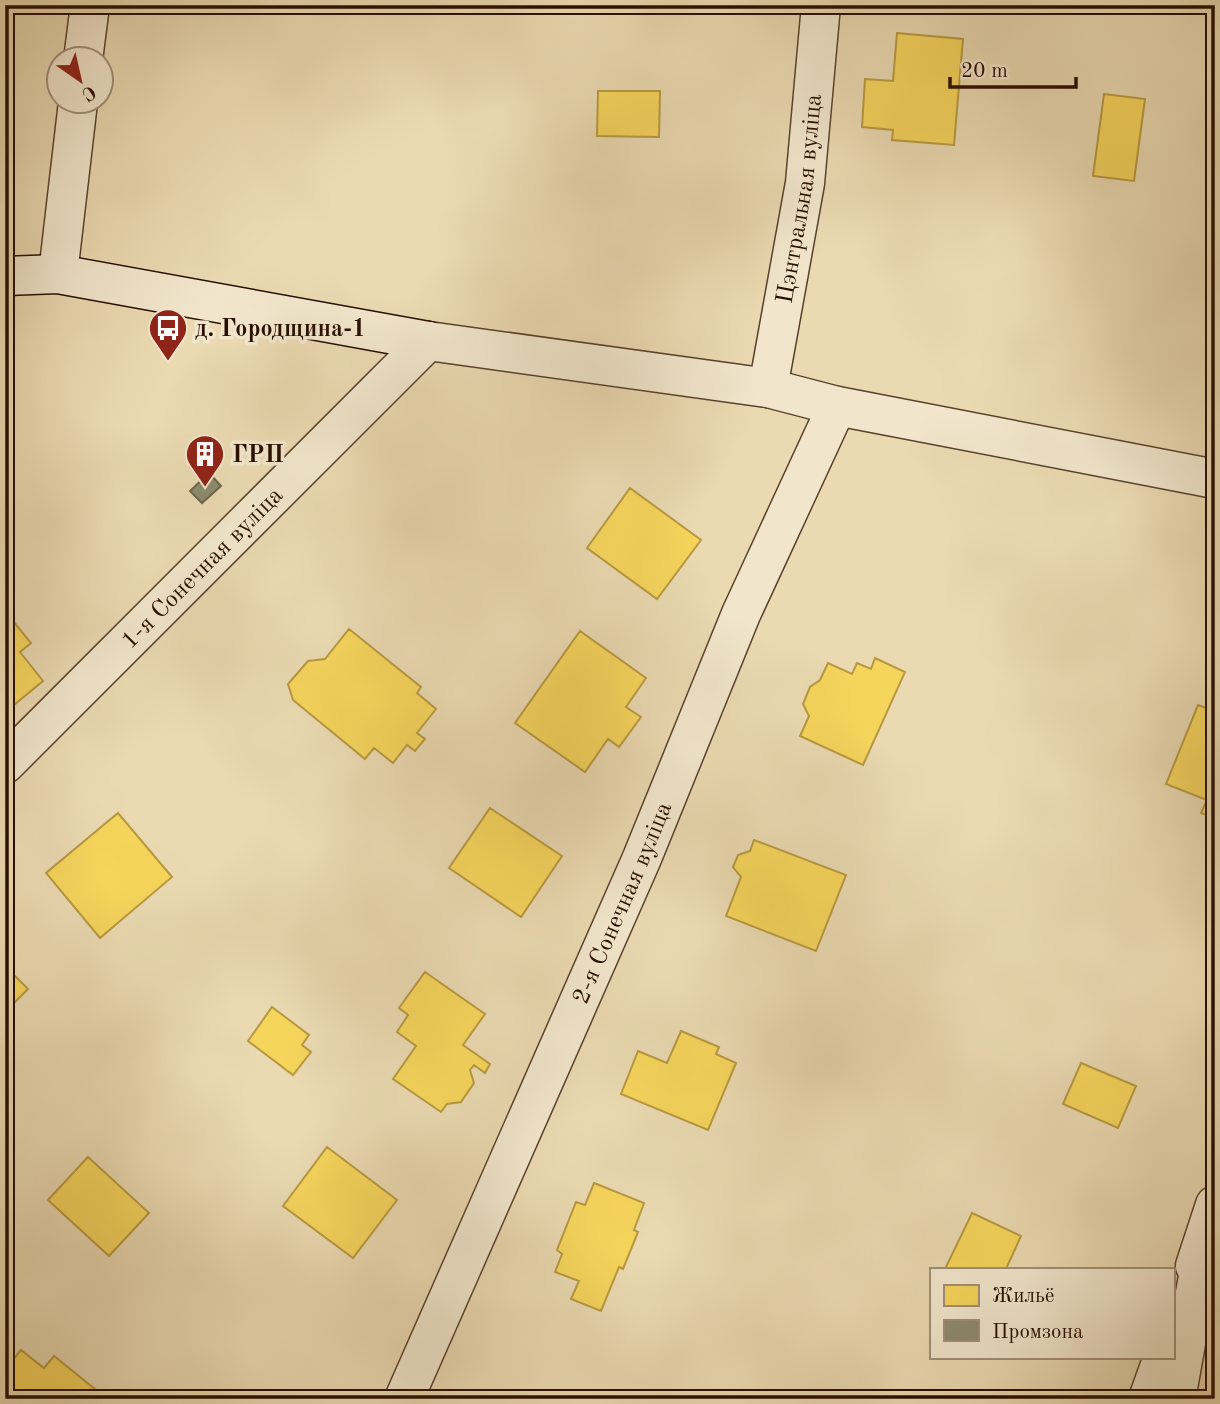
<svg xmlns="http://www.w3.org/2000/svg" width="1220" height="1404" font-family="'Old Standard TT',serif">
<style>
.homes{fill:#f6d55c;stroke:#b89940;stroke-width:2}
.industry{fill:#8c8c6e;stroke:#6e664d;stroke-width:2}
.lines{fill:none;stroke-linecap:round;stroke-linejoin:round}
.minor-casing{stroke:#59412c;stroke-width:41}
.tertiary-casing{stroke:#59412c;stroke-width:41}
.secondary-casing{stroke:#290e00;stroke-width:41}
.minor{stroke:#f1e6cc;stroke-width:38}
.tertiary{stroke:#f1e6cc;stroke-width:38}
.secondary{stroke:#f1e6cc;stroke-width:38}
.labels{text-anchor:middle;stroke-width:7;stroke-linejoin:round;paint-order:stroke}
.street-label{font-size:24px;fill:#290e00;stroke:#f1e6cc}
.poi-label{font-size:24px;font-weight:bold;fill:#290e00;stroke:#f1e6cc;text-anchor:start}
</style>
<rect width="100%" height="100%" fill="#ead9b1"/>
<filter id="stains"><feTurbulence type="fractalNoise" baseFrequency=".00286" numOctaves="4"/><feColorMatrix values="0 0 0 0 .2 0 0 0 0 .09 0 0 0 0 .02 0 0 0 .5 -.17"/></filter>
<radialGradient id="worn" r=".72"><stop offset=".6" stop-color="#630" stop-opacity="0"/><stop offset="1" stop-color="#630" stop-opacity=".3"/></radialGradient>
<path class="homes" d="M897,33L963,39L954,145L892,140L893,130L862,127L865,79L893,81Z
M598,91H660L659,137L597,136Z
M1104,94L1145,99L1134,181L1093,176Z
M630,488L701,540L657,599L587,548Z
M5,611L31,643L20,652L43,681L9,709L5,704Z
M349,629L421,687L417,693L436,709L417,733L425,739L415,751L407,745L393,763L374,748L365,759L293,700L288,684L308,661L325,659Z
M580,631L646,678L626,707L641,717L619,747L608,739L585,772L515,723Z
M875,658L905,672L863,765L800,736L809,716L803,704L810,687L820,680L828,663L852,674L857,663L871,669Z
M1198,705L1215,711L1214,818L1201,813L1207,800L1166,784Z
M490,808L562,856L521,917L449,868Z
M118,813L172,877L100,938L46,873Z
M754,840L846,875L816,951L726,916L741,877L733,867L738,855L750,851Z
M5,966L28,989L5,1012Z
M425,972L485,1014L463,1045L490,1064L485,1073L474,1065L470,1070L474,1083L461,1102L447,1104L441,1112L393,1079L416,1046L397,1032L408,1015L399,1008Z
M272,1007L309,1035L302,1045L311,1052L293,1075L248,1041Z
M681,1031L719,1047L716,1054L736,1063L708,1130L621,1094L638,1051L667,1063Z
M1081,1063L1136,1086L1118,1128L1063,1104Z
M327,1147L397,1200L353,1258L283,1206Z
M88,1157L149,1213L109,1256L48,1200Z
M594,1183L644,1203L634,1230L638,1232L623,1269L619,1267L601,1311L571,1299L579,1281L555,1272L562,1254L557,1250L576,1202L585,1205Z
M972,1213L1021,1236L1006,1269H945Z
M21,1350L44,1368L54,1356L96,1390L89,1399H5V1369Z"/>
<path class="industry" d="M209,473L221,486L202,503L190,491Z"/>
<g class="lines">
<g class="minor-casing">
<g id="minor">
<path d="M83,60L90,5"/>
<path d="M58,274L78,102"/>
<path id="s1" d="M768,388L805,183L821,5"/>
<path id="s2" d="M5,764L428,341"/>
<path d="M1195,1266L1215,1205"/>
<path id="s3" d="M404,1399L642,858L741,614L837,406"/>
<path d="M1148,1399L1163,1357"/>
<path d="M1176,1399L1204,1243"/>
</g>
</g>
<g class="tertiary-casing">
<path id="tertiary" d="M428,341L768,388L837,406L1215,479"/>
</g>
<g class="secondary-casing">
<path id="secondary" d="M5,276L58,274L428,341"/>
</g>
<use href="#minor" class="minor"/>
<use href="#tertiary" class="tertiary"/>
<use href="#secondary" class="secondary"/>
</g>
<defs>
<g id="bus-pin" transform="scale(2.0125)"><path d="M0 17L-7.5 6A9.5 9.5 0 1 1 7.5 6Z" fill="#8f2418" stroke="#f1e6cc"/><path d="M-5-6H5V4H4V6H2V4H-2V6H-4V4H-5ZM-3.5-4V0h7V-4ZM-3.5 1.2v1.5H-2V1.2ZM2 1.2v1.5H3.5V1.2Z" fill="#fff"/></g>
<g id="building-pin" transform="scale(2.0125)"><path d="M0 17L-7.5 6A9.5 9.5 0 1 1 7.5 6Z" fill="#8f2418" stroke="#f1e6cc"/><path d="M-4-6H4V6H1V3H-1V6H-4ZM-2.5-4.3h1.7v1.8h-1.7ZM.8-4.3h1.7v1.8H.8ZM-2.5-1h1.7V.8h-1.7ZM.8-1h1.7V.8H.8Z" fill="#fff"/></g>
</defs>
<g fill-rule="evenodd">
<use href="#bus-pin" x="168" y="328"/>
<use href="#building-pin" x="205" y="454"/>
</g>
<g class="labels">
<g class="street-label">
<text dy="8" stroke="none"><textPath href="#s1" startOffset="192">Цэнтральная вуліца</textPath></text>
<text dy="8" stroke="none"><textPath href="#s2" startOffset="278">1-я Сонечная вуліца</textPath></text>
<text dy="8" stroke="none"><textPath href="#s3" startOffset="542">2-я Сонечная вуліца</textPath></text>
</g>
<g class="poi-label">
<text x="195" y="336">д. Городщина-1</text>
<text x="232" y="462">ГРП</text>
</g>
</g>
<rect width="1220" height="1404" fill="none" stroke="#ead9b1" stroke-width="28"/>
<rect x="7" y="7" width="1206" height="1390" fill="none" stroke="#290e00" stroke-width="3.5"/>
<rect x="14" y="14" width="1192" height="1376" fill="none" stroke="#290e00" stroke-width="2"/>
<rect x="930" y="1268" width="245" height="91" fill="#f1e6cc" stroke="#a1907a" stroke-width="2"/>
<rect x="944" y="1285" width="35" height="21" fill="#f6d55c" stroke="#a1907a" stroke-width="2"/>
<text x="992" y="1302" font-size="21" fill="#290e00">Жильё</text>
<rect x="944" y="1320" width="35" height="21" fill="#8c8c6e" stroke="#a1907a" stroke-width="2"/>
<text x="992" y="1338" font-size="21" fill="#290e00">Промзона</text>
<g transform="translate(80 80) rotate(146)"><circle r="33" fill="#f1e6cc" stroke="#a1907a" stroke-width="2"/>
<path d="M0-5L12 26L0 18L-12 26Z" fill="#8f2418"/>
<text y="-10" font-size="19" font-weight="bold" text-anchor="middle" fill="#290e00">С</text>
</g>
<path d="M950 77v10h126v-10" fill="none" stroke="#290e00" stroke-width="3.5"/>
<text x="961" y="77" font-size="21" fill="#290e00" stroke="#f1e6cc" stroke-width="5" paint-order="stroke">20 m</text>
<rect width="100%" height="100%" filter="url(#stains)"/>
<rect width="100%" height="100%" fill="url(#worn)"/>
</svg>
